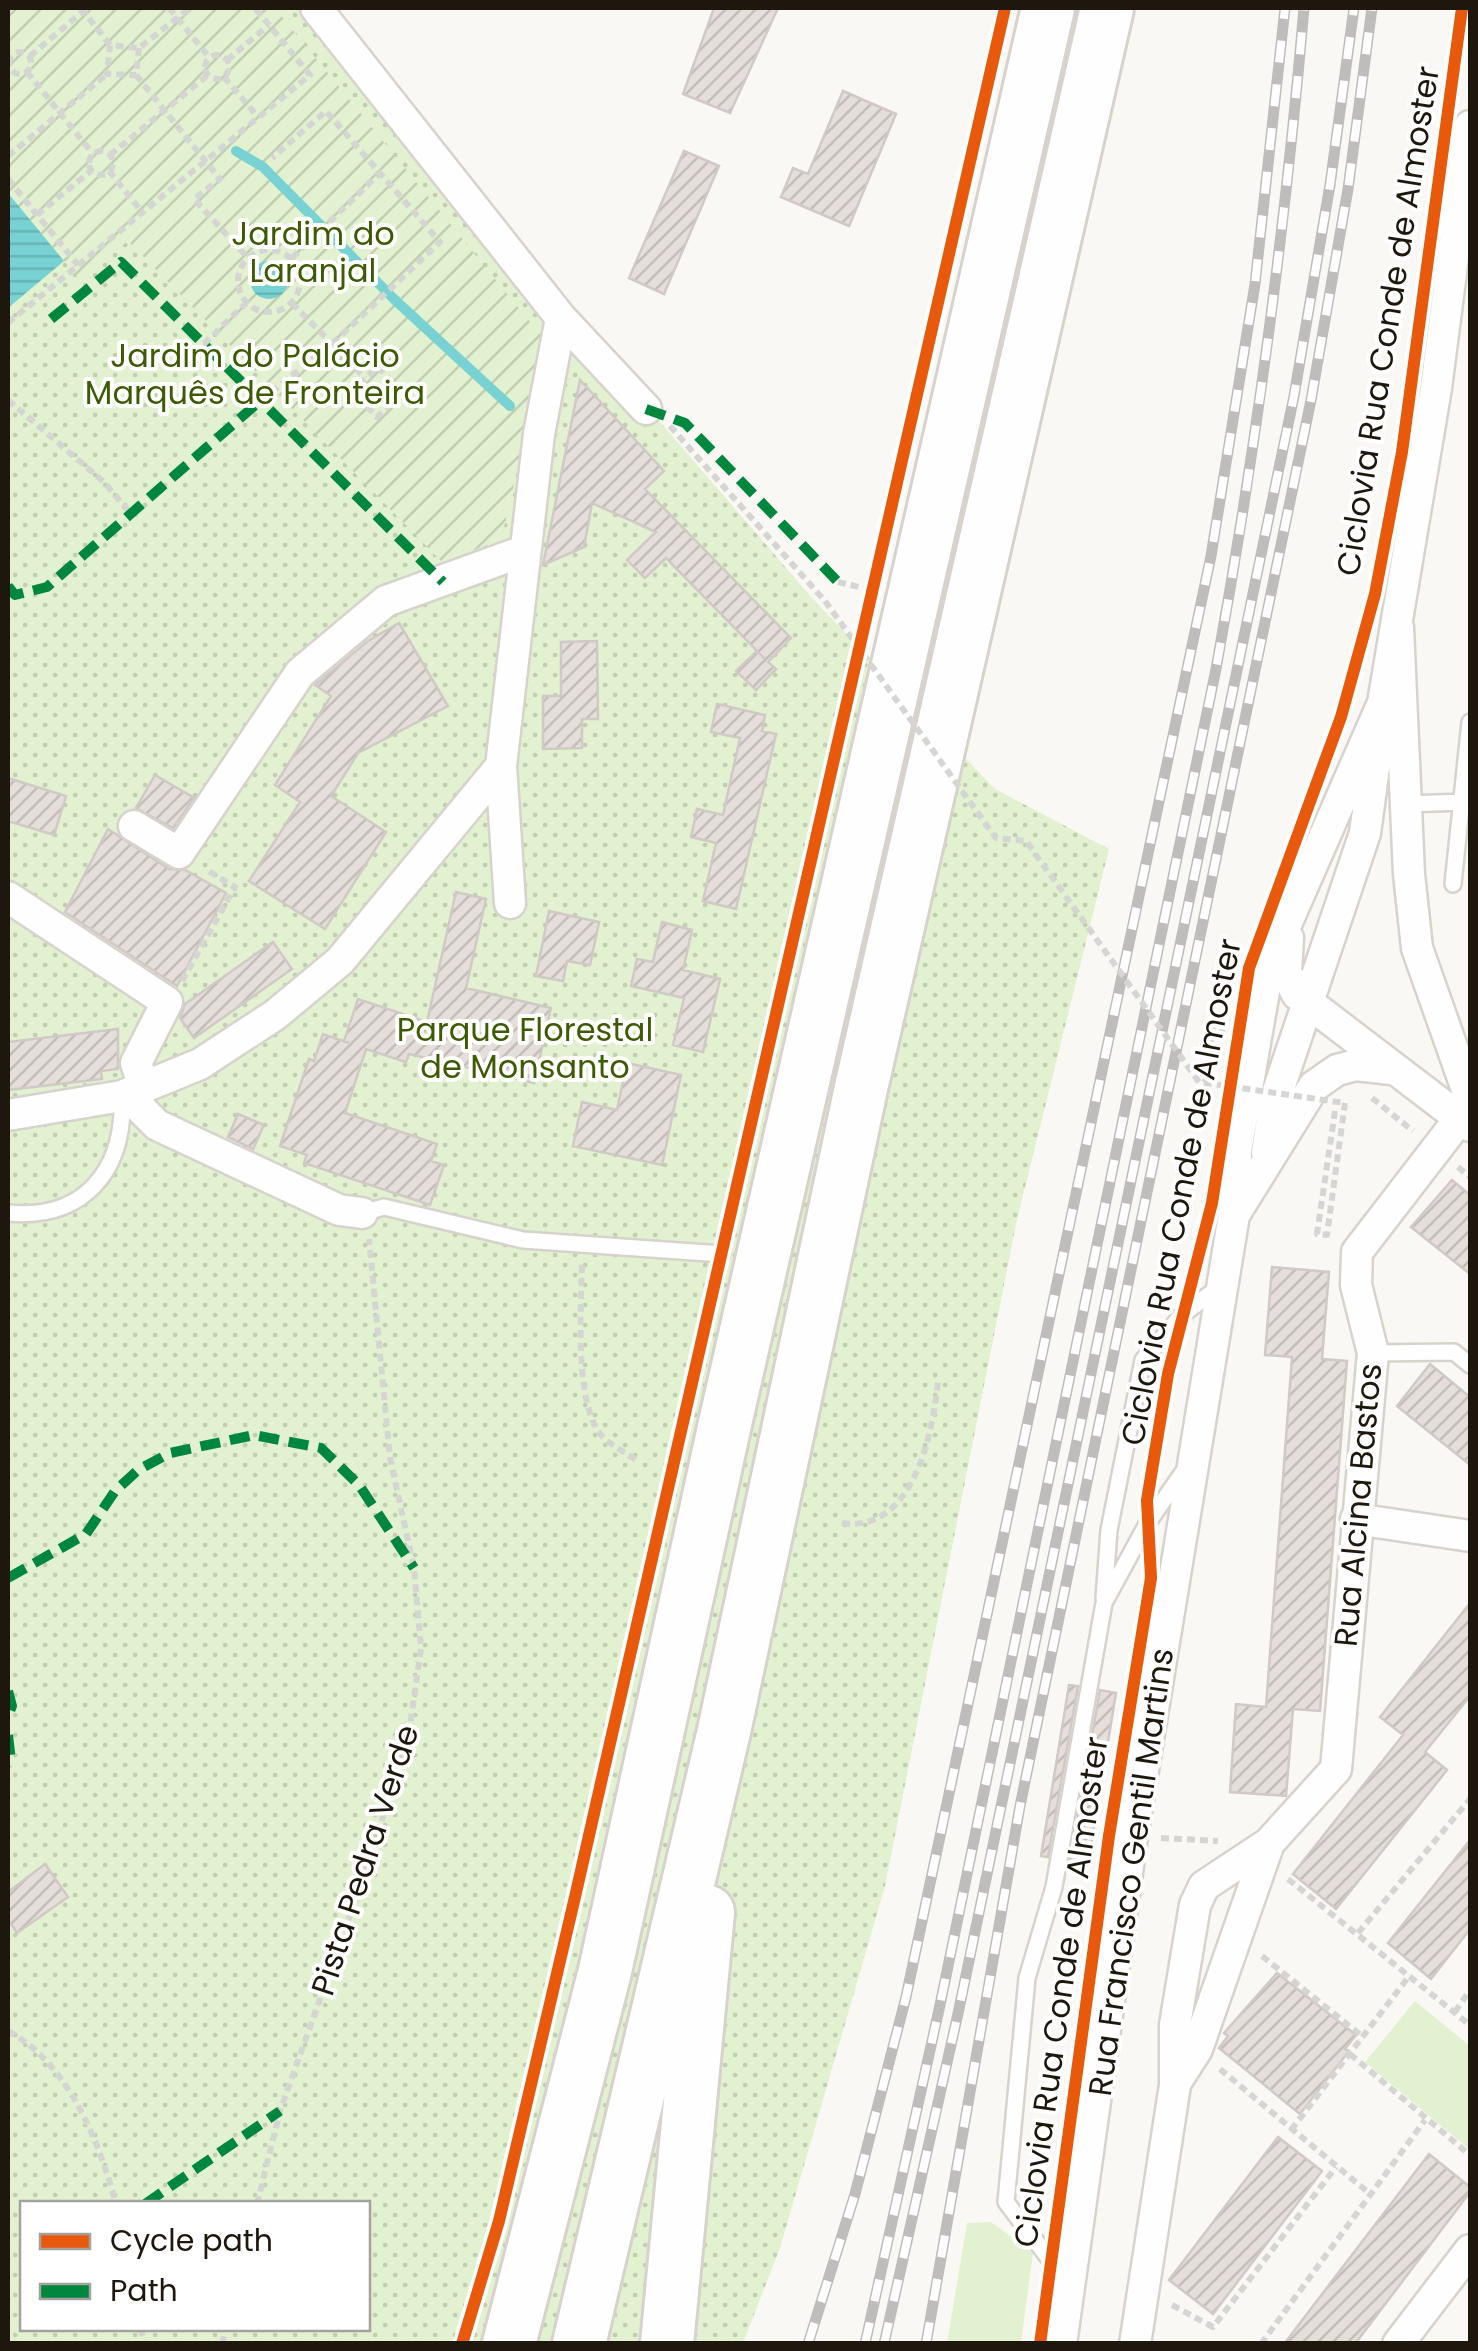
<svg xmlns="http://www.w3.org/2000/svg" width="1478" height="2351" font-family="Poppins,sans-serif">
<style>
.grass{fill:#e2f1cf}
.park{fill:url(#park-dots);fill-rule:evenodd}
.garden{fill:url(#garden-furrows)}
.water{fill:url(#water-rules)}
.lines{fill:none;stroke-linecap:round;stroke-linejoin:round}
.stream{stroke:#78d2d3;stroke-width:10}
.building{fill:url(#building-hatch);stroke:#d0c9c6;stroke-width:2.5}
.lane-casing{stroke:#d7d3cc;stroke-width:20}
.street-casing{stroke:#d7d3cc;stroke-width:35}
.highway-casing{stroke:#d7d3cc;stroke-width:58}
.path{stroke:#d5d5d4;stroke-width:6;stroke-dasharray:8 5;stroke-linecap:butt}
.lane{stroke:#fefefe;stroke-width:15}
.street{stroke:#fefefe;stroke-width:30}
.highway{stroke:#fefefe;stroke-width:52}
.rail-casing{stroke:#bebdbc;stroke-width:11}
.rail{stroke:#fff;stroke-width:8;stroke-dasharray:22;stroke-linecap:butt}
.path-bridge{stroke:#d5d5d4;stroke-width:6;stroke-dasharray:8 5;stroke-linecap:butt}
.quiet{stroke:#00873e;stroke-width:10;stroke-dasharray:20 10;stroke-linecap:butt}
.cycleway-casing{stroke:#fff;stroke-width:19}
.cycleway{stroke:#e8590c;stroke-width:12}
.labels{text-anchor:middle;stroke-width:8;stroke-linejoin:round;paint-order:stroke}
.park-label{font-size:32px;fill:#3c5b02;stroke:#fff}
.street-label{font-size:32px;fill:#1e170d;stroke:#fff}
</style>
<defs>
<pattern id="park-dots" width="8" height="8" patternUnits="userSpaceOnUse" patternTransform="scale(2.5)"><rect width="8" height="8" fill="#e2f1cf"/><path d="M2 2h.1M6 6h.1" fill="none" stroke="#c1ceb1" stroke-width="1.8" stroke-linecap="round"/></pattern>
<pattern id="garden-furrows" width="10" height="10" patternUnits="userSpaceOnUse" patternTransform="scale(2.5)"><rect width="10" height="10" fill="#e2f1cf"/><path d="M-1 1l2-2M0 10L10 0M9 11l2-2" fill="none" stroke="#c1ceb1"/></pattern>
<pattern id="water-rules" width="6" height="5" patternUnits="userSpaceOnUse" patternTransform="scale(2.5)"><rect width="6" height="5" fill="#78d2d3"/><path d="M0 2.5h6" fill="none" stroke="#67b4b4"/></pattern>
<pattern id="building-hatch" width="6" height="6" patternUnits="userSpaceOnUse" patternTransform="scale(2.5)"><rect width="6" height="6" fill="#e5deda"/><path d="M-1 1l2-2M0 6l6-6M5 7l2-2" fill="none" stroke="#c4beba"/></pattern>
</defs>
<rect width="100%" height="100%" fill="#faf8f5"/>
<path class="grass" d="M1415,2001L1470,2046L1469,2149L1365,2062Z
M991,2222L1033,2253L1021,2343H947L967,2223Z"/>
<path class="park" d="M8,8H319L592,343L812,598L995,789L1109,849L1016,1224L885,1886L780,2248L743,2343L8,2344ZM22,2204H368V2328H22Z"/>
<path class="garden" d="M8,8H275L547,343L501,540L442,562L128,241L79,279L8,193Z"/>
<path class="water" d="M8,193L64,261L8,308Z
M250 280a19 19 0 1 1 38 0a19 19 0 1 1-38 0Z"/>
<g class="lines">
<path class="stream" d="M236,151L263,167L395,300L510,406"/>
</g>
<path class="building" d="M714,8H778L730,113L683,94Z
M843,91L896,114L849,226L781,197L793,168L808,174Z
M684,151L719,166L664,294L629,278Z
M580,380L664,471L645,489L791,638L768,662L776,669L756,690L736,671L757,651L765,659L666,558L645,578L627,560L656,532L592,503L584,547L543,565Z
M399,623L448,706L358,753L331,796L386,832L325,929L249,881L300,802L275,785L331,696L315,685L368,641Z
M597,641L598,719H582V748L543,749V696H561V642Z
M717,704L765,715L762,731L776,734L736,909L703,901L716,843L691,837L697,809L723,815L740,738L711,732Z
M155,775L194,798L173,828L136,808Z
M8,778L66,796L54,835L8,821Z
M108,829L169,869L185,870L226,893L177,986L65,912Z
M456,892L486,899L466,988L551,1008L534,1083L409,1054L406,1062L366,1049L345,1113L437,1144L431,1161L444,1165L430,1205L304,1163L307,1155L280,1146L309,1059L314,1061L323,1034L349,1043L344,1041L358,999L427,1022Z
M549,911L599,922L590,965L567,961L563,981L536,976Z
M662,922L692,930L683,970L720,979L703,1052L673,1045L684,998L631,986L637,959L653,962Z
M273,942L292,969L194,1038L180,1018L185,1004Z
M118,1029V1069L101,1071L102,1079L8,1090V1042Z
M627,1063L681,1075L662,1165L573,1146L582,1102L617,1110Z
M238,1114L264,1125L253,1149L228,1137Z
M1452,1180L1470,1195V1274L1411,1227Z
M1272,1267L1329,1272L1322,1359L1347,1361L1320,1711L1293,1709L1286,1796L1230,1792L1236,1704L1266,1707L1292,1357L1265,1355Z
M1430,1364L1470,1397V1465L1397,1406Z
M1470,1603V1696L1425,1752L1447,1770L1336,1909L1293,1874L1403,1735L1380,1717Z
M1069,1685L1078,1686L1048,1857L1041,1856Z
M1100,1690L1116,1693L1088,1864L1070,1861Z
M1470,1840V1929L1431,1979L1388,1943Z
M45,1864L68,1897L17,1933L8,1919V1892Z
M1277,1973L1356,2035L1345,2049L1349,2051L1300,2114L1219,2048L1228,2036L1224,2033Z
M1278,2137L1322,2171L1213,2314L1169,2280Z
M1429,2154L1470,2187V2192L1355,2344H1284Z"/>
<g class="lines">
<g class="lane-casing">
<path id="lane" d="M1406,804L1464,802
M1453,884L1470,722
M8,1213C84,1220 125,1171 122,1096
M362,1213L384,1207L523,1240L722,1254
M1373,1353L1454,1352L1470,1365
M1104,1598L1109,1530L1143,1360L1182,1315L1219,1287
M1070,2286L1006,2202L1027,1978L1054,1887L1104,1603L1147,1524L1186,1468"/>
</g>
<g class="street-casing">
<path id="street" d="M316,8L561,318L646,409
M134,826L179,853L300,673L386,601L524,551
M8,897L167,1002L136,1063L144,1087
M510,903L501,766L539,434L561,318
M1288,938L1286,972L1297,994L1470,1126
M134,1091L139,1107L157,1125L339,1210L362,1213
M8,1115L122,1096L200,1064L275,1015L340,961L501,766
M1267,1153L1275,1100L1365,833L1379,730
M1234,1214L1236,1151L1269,963L1383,703L1436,388L1470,126
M1356,1519L1470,1536
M1176,2082L1197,2049L1269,1843
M1061,2344L1132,1837L1234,1215L1314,1086L1337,1070L1356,1065L1391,1069
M1135,2344L1175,2085V2025L1195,1905L1204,1886L1269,1843L1336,1769L1373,1353L1356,1285L1357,1252L1468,1108L1470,1098L1417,948L1409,874L1398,627
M1398,2344L1470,2250"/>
</g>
<g class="highway-casing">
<path id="highway" d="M509,2344L605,1971L726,1419L1048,8
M579,2344L724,1731L861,1088L1107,8
M667,2344L708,1912"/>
</g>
<path class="path" d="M81,8L110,45
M169,8L209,57
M1452,28L1470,29
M139,48L136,75L107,74L110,45L139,48L190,8
M9 63a11 11 0 1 1 22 0a11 11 0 1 1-22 0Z
M205 67a12 12 0 1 1 24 0a12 12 0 1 1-24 0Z
M30,56L87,8
M227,60L269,25
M27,72L93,154
M136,75L220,179L194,199L247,257
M224,77L258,117
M89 163a12 12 0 1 1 24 0a12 12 0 1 1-24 0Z
M110,155L208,75
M8,156L107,74
M109,171L142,212
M8,179L78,265
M37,215L92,170
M238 281a31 31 0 1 1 62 0a31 31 0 1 1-62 0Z
M292,258L379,174
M292,303L365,378
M8,323L310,75L255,8
M204,344L246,303
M378,367L403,393L377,417L352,390Z
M8,400L104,482L130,513
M261,400L332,344L440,242L326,111L272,158
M670,426L825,601
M838,582L872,590
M182,981L235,887L205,869
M1205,1082L1225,950L1234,952L1222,1032
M1372,1098L1413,1131
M1335,1111L1317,1234L1327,1235L1345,1103
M1458,1167L1470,1177
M582,1265C581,1304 574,1409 603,1437C612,1446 625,1452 636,1460
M842,1523C913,1534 933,1433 938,1381
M1161,1838L1218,1841
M1288,1879L1470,2025
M1358,1933L1470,1799
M1262,1956L1363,2037
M1455,2012L1470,1990
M8,2031C68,2063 99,2141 116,2204
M1350,2054L1470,2155
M1220,2069L1369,2193
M1291,2130L1410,1975
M257,2204L280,2111L371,1856L410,1726L421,1648L414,1568L390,1458L369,1239
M1172,2305L1213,2327L1336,2167
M141,2328L144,2344
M222,2344L226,2328
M1261,2344L1425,2120"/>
<use href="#lane" class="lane"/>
<use href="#street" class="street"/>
<use href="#highway" class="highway"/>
<g class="rail-casing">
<path id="rail" d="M808,2344L855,2194L906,1997L1211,556L1255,284L1285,8
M865,2344L940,2005L1216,669C1256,449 1285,230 1304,8
M884,2344L959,2009L1294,396L1330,185L1354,8
M926,2344L1020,1806L1311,400L1348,189L1372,8"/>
</g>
<use href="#rail" class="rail"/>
<path class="path-bridge" d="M825,601L996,838L1026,841L1199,1082L1345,1103"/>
<path class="quiet" d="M51,319L121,262L443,582
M646,409L685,423L838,582
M8,586L15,595L47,587L261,400
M8,1578L86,1534L115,1491L138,1470L170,1453L254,1435L321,1448L359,1485L414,1568
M8,1691L12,1706L8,1716
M8,1735L11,1761L8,1764
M145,2204L280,2111"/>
<g class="cycleway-casing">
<path id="cycleway" d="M462,2344L499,2221L575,1897L1005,8
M1040,2344L1109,1836L1151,1578L1147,1500L1168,1374L1212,1203L1249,968L1341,717L1375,594L1402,452L1462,8"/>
</g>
<use href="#cycleway" class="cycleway"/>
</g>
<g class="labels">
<g class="park-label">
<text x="313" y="245">Jardim do<tspan x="313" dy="37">Laranjal</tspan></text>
<text x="255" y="367">Jardim do Palácio<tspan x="255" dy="37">Marquês de Fronteira</tspan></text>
<text x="525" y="1041">Parque Florestal<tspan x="525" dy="37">de Monsanto</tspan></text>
</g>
<g class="street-label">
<text transform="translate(1388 321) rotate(-81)" y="11">Ciclovia Rua Conde de Almoster</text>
<text transform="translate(1181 1192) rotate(-79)" y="11">Ciclovia Rua Conde de Almoster</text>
<text transform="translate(1358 1505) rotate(-85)" y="11">Rua Alcina Bastos</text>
<text transform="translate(365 1860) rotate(-72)" y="11">Pista Pedra Verde</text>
<text transform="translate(1131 1872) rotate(-82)" y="11">Rua Francisco Gentil Martins</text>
<text transform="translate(1061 1992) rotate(-82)" y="11">Ciclovia Rua Conde de Almoster</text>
</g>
</g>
<rect width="1478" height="2351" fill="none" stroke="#1e170d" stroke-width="20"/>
<rect x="20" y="2201" width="350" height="130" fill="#ffffff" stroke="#a5a29e" stroke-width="2.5"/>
<rect x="40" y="2234" width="50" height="15" fill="#e8590c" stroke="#a5a29e" stroke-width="2.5"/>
<text x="110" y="2251" font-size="30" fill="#1e170d">Cycle path</text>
<rect x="40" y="2284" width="50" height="15" fill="#00873e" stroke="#a5a29e" stroke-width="2.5"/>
<text x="110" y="2301" font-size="30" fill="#1e170d">Path</text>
</svg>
